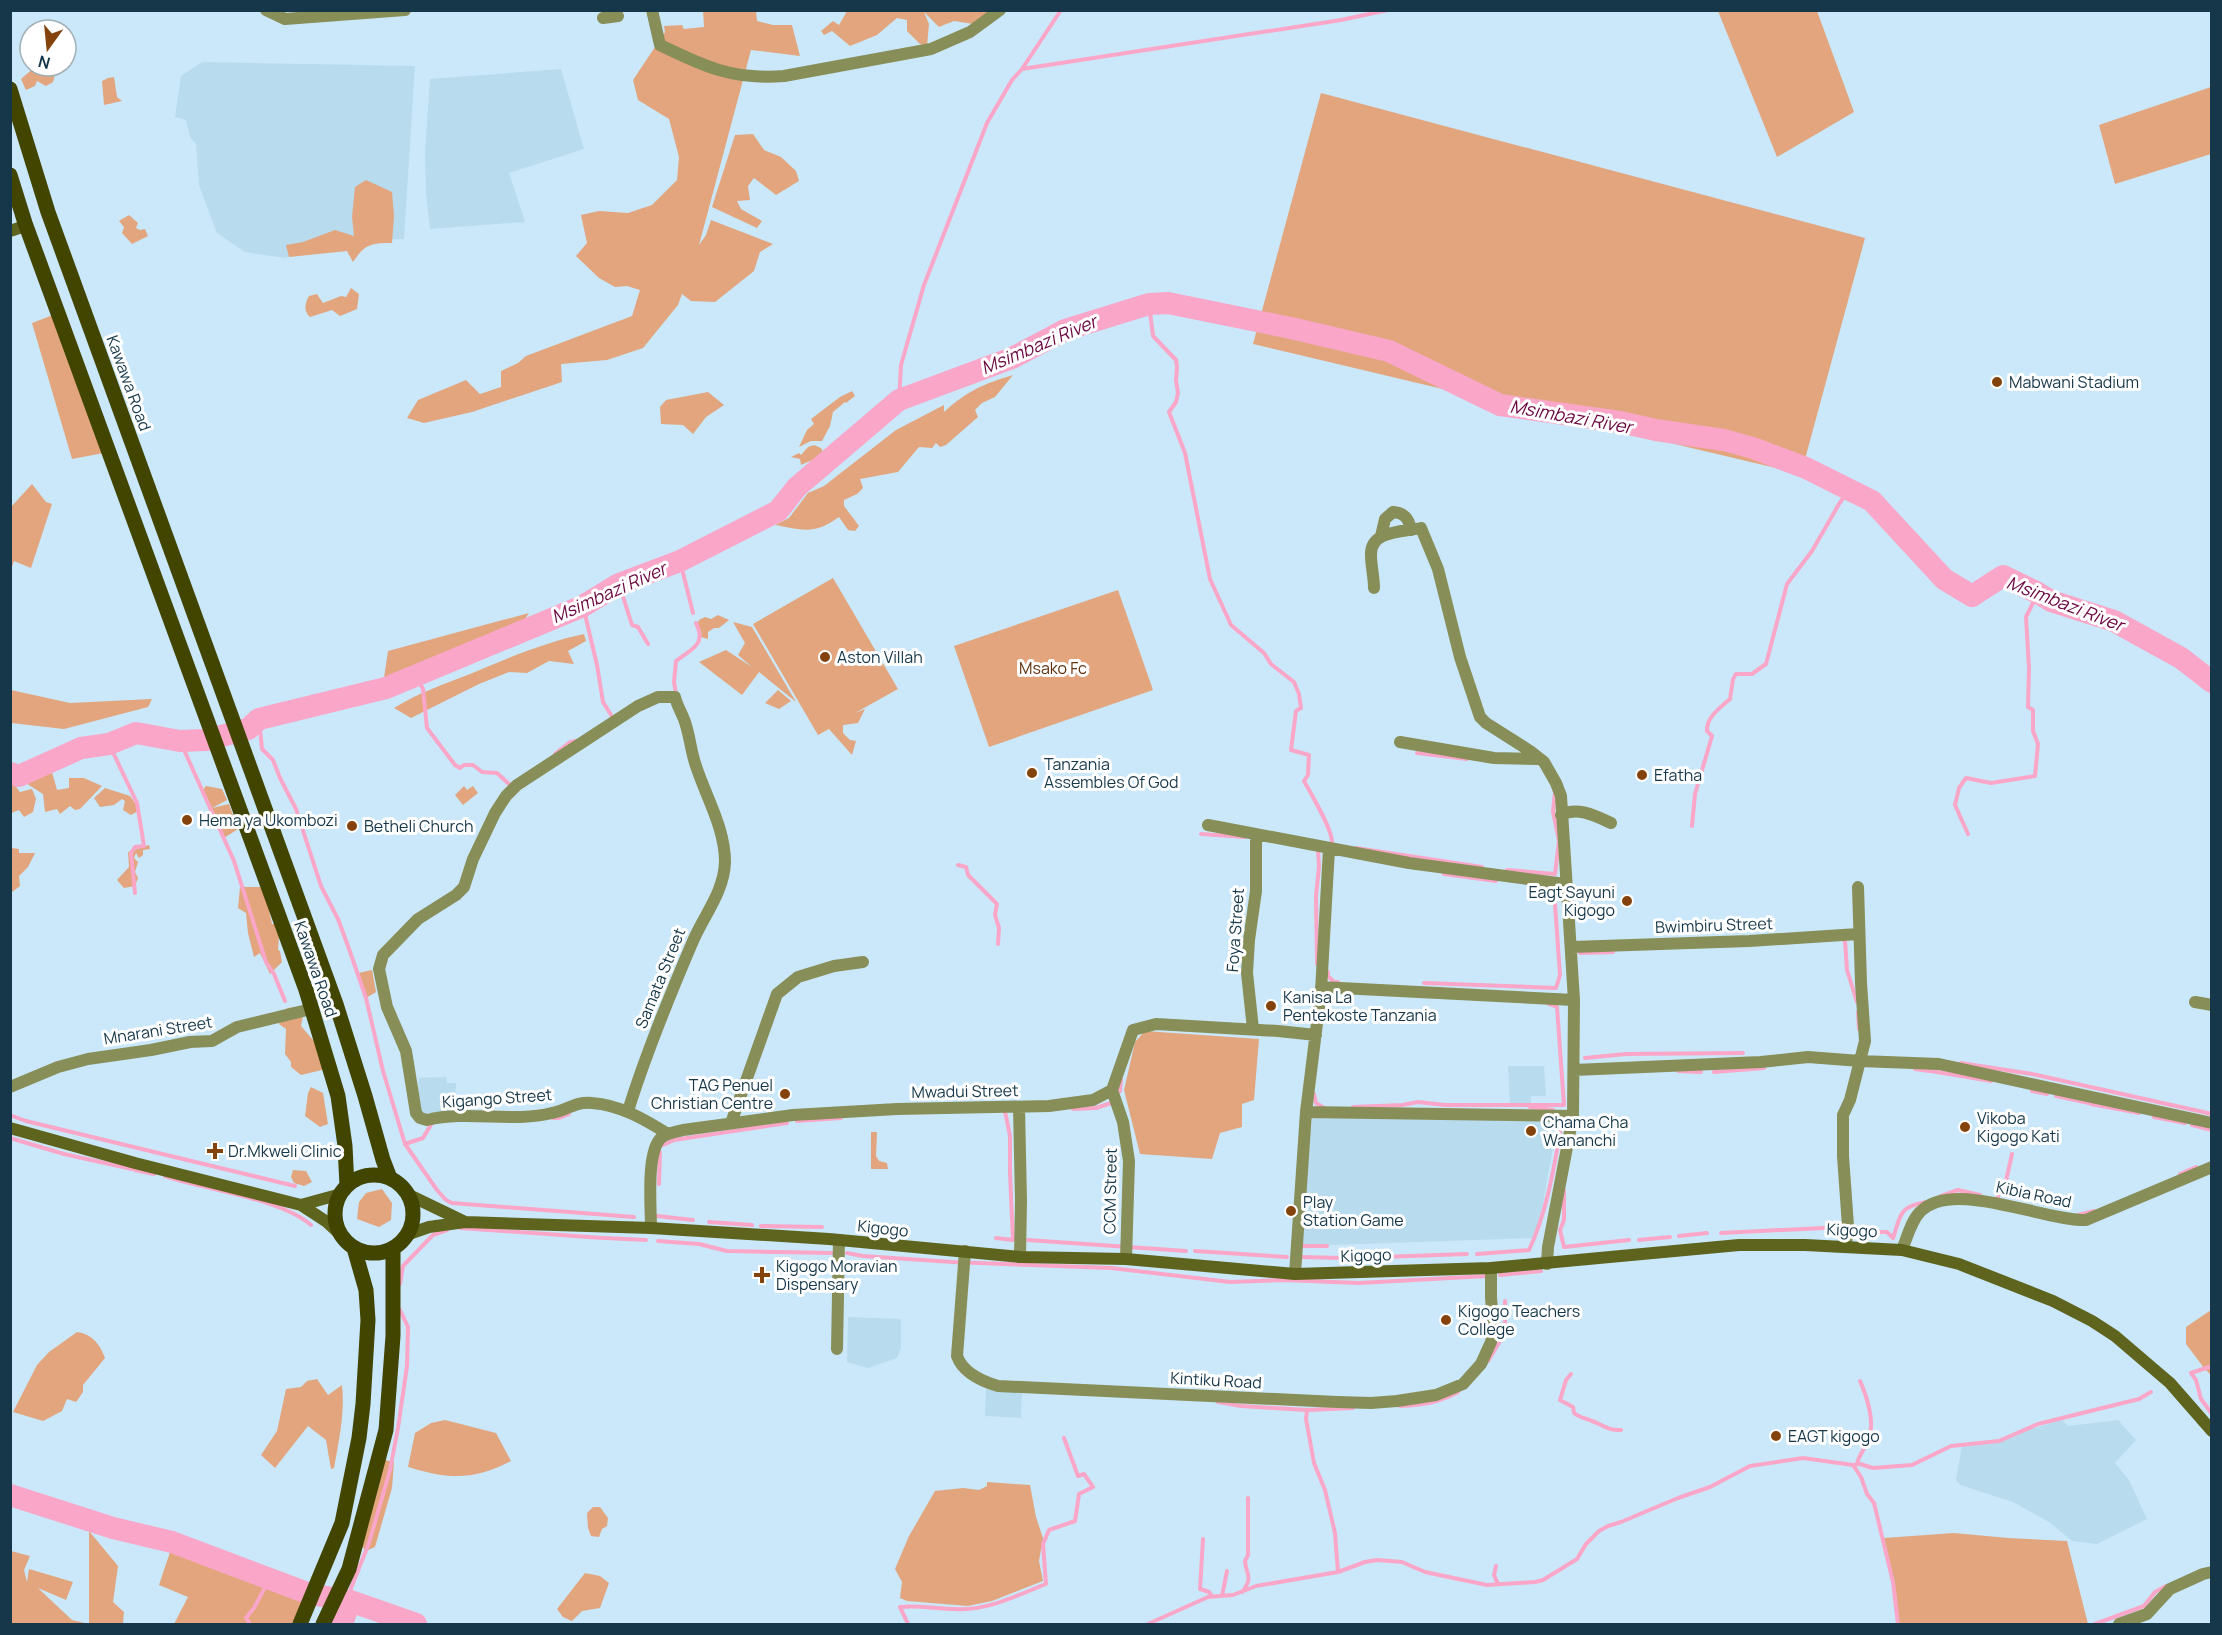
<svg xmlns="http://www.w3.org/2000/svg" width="2222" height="1635" font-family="Manrope,sans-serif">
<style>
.built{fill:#b9dbee}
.green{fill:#e2a57e}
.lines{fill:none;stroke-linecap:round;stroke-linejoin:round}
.stream{stroke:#faa6c8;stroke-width:4}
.river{stroke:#faa6c8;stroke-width:22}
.street{stroke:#888e58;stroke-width:12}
.secondary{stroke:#5e641e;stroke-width:12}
.primary{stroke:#414500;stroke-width:15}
.poi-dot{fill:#84430d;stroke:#fff;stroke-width:2}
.labels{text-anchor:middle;stroke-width:6;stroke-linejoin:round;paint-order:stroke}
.poi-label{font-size:16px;fill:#153749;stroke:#fff;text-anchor:start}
.street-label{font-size:16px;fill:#153749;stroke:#fff}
.park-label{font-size:16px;fill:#62320e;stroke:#fff}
.water-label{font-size:18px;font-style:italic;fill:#6b0640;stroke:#fff}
</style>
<rect width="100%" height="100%" fill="#cae8fa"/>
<path class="built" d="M202,62L415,66L404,239L377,240L284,258L245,252L217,233L199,185L196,144L190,137L186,120L175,117L181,76Z
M561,69L584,149L509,173L525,222L430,229L426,193L425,152L430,79Z
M1508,1066H1544L1546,1096H1531V1103H1510Z
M446,1077L447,1083H456L454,1111L420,1114L417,1092L419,1078Z
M1324,1116L1545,1117L1557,1125L1543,1204L1534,1238L1303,1246L1304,1208L1312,1119Z
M848,1317L901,1319V1348L897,1358L868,1368L847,1362Z
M986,1389L1022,1391L1021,1418L985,1416Z
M2062,1420L2068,1426L2118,1420L2136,1440L2115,1463L2129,1480L2147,1519L2097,1544L2072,1541L2049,1522L2013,1502L1960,1485L1956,1480L1962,1445L1993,1444L2024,1431Z"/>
<path class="green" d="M703,10L756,11L757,21L773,25H792L800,56L751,50L699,245L706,235L711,220L773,244L760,252L754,271L715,302L691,301L682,294L678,305L643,348L607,360L561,364L562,382L472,412L424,423L407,418L418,400L466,380L480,394L501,387V371L518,363L526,356L632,316L640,290L627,286L615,287L599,278L576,256L587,243L581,215L599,211L628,213L652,205L677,180L679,157L669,119L638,100L633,80L665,32L664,26L682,25L684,29L704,27Z
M847,11H994L980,25L954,21L939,27L924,12L929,24L927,46L920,44L907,31V20L897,18L877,35L850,46L832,31L824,35L821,31L833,21L839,25Z
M1718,11H1817L1854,112L1777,157Z
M36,66H51L56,72L53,82L46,86L37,81L35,86L26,90L21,79Z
M114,77L117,97L122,101L104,105L102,81L108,78Z
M2211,87V154L2115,184L2099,125Z
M1321,93L1865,238L1801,474L1253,344Z
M753,134L764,150L781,157L796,171L799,181L776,195L754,178L748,186L750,200L737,201L741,209L762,221L757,228L712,207L735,135Z
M366,180L392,192L394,216L392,243C371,243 365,244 353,262L347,251L289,257L286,245L303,242L335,230L354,236L352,217L355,187Z
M129,215L138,223L136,228L140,230L145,229L148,236L132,244L122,233L124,227L119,221Z
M351,288L359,294L357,309L340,316L332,310L310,317C303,311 305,303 309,296L317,294L323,303L341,296L346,297Z
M53,315L109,452L72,459L32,323Z
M1013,375L995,397L982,403L975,410L978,417L946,445L940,447L936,443L932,448L919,447L898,472L860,479L863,488L857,494L844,500V506L859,526L855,531L848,530L839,517C814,535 803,530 775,525L789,518L808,493L824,486L896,430L944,405V412C967,391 983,384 1013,375Z
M852,391L855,396L846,403L845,402L833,412L830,426L822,441H811L799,447L807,430L814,424L811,419L840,397Z
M708,392L724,405L706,417L693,434L683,425L661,424L660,407L666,400Z
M814,445L821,448L823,452L817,458L801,465L800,459L791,457L799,453L801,455L808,447Z
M32,484L46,502L52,504L31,568L14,561L11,569V507Z
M833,578L898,689L855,713L865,709L858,723L843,725V733L850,740L856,741L852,755L829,729L818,735L753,624Z
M1118,590L1153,690L989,747L954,646Z
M529,613L518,629L436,677L384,678L388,651Z
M718,615L729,620L719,628H714L708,632V639L701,637L697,625L699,620L705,617L711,619Z
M733,622L752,627L796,702L759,672L742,695L699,662L726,650L752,667L738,655L745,643Z
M584,634L586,641L568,651L574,664L549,661L527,673L509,672L479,684L411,718L394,708C418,693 444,684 470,674C506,659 545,642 584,634Z
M11,690L70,703L152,699L148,707L64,729L11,723Z
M778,690L791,701L779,709L765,703Z
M52,772L57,790L69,788V778H84L102,786L80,809L75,810L70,806L60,814L57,809L45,812L43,794L18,778Z
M11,784H14L20,792L32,789L36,799L33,812L24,817L19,810L11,813Z
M206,786L222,789L227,800L212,808L229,804L238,829L224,838L209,808L203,790Z
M464,786L467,790L473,786L478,793L463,805L455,795Z
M105,788L130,796L140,810L131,815L123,810L125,801L122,799L114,805L100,807L94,798Z
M149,845L150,849L143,850V855L139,858L136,853L134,858L138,862L135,872L138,878L135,886L124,888L117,880L129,867L128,852Z
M11,848L19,849V853H35L28,867L19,876L20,886L12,892L11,899Z
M240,887H264L272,924L277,923L279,936L278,950L280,951L282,962L270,974L260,953L254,957L248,933L246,913L238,908Z
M372,970L376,992L366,998L358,973Z
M296,1007L304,1011L301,1026L325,1054L322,1070L301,1075L291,1067V1062L285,1054L286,1029L279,1024L287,1008Z
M1145,1031L1259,1039L1254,1100L1242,1104V1127L1220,1133L1212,1159L1140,1154L1124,1090L1135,1042Z
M311,1087L323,1093L328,1124L320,1127L305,1116L308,1093Z
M871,1132H877L876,1156L879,1161L887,1163L888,1169H871Z
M293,1170L306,1171L312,1182L304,1186L294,1183L291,1177Z
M382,1189L392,1203L391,1220L379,1227L357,1219L359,1202L366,1193Z
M2211,1310V1375L2204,1368L2186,1344V1327Z
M77,1332C92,1334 100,1344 105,1358L83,1385V1392L76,1402L67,1399L62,1411L43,1421L13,1412L37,1365L49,1352Z
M317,1379L328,1395L342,1385C345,1413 339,1440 334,1468L331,1469L326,1440L308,1426L275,1468L261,1455L277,1431L286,1389L301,1387L307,1381Z
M445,1420L496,1433L511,1461C474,1481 447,1479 408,1467L415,1433L431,1423Z
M385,1460L394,1462L392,1488L375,1547L366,1551L360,1544Z
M987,1482L1030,1485L1036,1517L1043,1538L1039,1561L1043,1581L992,1601L968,1606L907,1601L900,1598L902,1582L895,1569L909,1536L935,1491L963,1488L979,1490L987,1486Z
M593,1507H600L608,1518L607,1526L602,1529L599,1537L591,1536L588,1528L587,1513Z
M89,1531L118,1566L113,1602L124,1612L123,1624H11V1551L30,1556L24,1570L27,1582L29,1569L73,1582L66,1600L38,1588L72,1620L89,1624Z
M1954,1533L2008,1538L2067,1541L2088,1624H1899L1896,1593L1884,1538Z
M171,1549L313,1596L295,1624H174L188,1597L159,1585Z
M585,1573L600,1576L609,1583L600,1608L582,1611L572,1621L563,1617L557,1609Z"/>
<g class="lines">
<path class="stream" d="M1022,69L1061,10
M1149,304L1153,336L1176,360L1177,367L1176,380L1178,393L1176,402L1169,412L1185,453L1210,579L1231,625L1264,653L1271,664L1294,682L1299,694L1301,708L1296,711L1291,750L1309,755L1308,775L1304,781C1311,794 1333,830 1332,843
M899,400L901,365L924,285L987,123L1012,80L1022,69L1341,20L1388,10
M680,561L693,613
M619,584L632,625L638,627L648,644
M583,606L597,665L603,702L613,718
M416,676L423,689L427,728L455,765L460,768L464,765H473L482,772L497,773L509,784
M676,694L674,682L676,661C691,649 707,645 696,623
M259,719L262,749L273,760L280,778L296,809L321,886L338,919L348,946L366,998L383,1071L405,1144L437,1190L446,1200L452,1203L634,1217
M180,741L234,861L266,962L274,974L285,1001
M109,744L137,803L144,846L135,847L131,853L135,893
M1417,753L1467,759
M555,754L570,742L576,741
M1692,826L1695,794L1712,736L1707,731C1706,717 1721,707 1730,699L1733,679L1736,674H1752L1766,664L1787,584L1812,551L1839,504L1849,490
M1201,834L1245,837
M1968,834L1955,805L1959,788L1966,778L1991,783L2035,776L2038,744L2033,731V710L2028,707L2029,668L2026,617L2038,593
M1356,848L1482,867
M958,865L966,867L968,875L997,904L995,915L999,928L998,944
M1507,870L1555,874L1559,841L1553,811L1555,793
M1444,874L1496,881
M1842,938L1845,941L1847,970L1857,1002
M1580,953L1613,952
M1317,964L1316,896L1319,867L1318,849
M1328,972V976L1334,982H1338
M1424,983L1556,988L1560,975L1554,890L1533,886
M1858,1012L1859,1029
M1585,1058L1626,1054L1743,1053
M1961,1063L2032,1074L2212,1114
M1915,1069L1929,1071
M1678,1071L1701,1072
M1931,1071L1991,1081
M1714,1072L1764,1068
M1120,1091L1121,1080
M2032,1091L2047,1094
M1314,1094L1316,1103L1324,1108
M2056,1096L2089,1103
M2091,1104L2139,1113
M1402,1105L1418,1102L1445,1105
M1444,1105H1564L1557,1007L1549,1004
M1353,1107L1403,1105
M1530,1107L1553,1110
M1073,1109L1096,1108L1111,1103
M10,1115L26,1121L295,1186
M2154,1117L2185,1123
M553,1118H559L569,1114
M797,1121L841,1118
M2192,1125L2212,1130
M10,1138L64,1154L132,1169
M405,1144L423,1138L432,1123
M663,1145L674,1140L787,1123
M135,1170L154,1174
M2180,1174L2196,1167
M165,1176C206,1190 280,1198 311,1225
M659,1184L660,1152
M1564,1190V1220L1560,1230L1564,1247L1629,1240
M1941,1196L1958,1190L1980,1195
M1997,1200L1999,1192L2004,1190L2012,1154
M2078,1215L2094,1211
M657,1216L693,1220
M709,1222L752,1225
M761,1226L822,1227
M1851,1227L1866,1232H1887L1893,1238C1901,1215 1898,1207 1926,1202
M460,1228L603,1238
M1721,1233L1843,1227V1223
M1679,1236L1707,1233
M605,1238L646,1240
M996,1238L1013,1240L1010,1173V1136L1005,1111
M1028,1240L1186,1251
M1639,1240L1670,1237
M658,1241L699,1244L727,1251L833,1253
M1301,1244L1304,1246H1327
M1195,1251L1287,1257
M847,1253L863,1256L952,1262L1111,1268L1230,1282L1284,1280L1359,1283L1488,1276
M1477,1254L1529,1250C1546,1214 1553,1173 1560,1134L1561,1125L1559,1121
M1300,1257L1344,1258
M1353,1258L1467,1254
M1500,1275L1541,1271
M400,1284L403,1266L433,1235L447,1230
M1488,1361L1505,1333V1301
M2212,1366L2191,1373L2196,1380L2201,1399L2212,1414
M1571,1374L1566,1380L1560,1400L1573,1407L1574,1413C1580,1418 1585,1418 1592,1421C1603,1425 1609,1431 1621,1430
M1218,1402L1241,1406L1307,1410
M1400,1406C1422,1405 1438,1403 1458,1392
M1857,1464C1859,1454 1866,1448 1869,1438C1875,1422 1867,1396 1860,1381
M1853,1465L1860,1464L1873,1468L1912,1465L1951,1446L1999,1441L2038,1424L2139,1399L2151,1392
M1203,1539L1200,1589L1209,1592L1212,1596
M1496,1566L1494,1575L1498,1584
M1338,1572L1335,1533L1325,1490L1314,1463L1306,1419L1307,1410L1353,1408
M1242,1592C1254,1577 1246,1575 1245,1561L1248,1555V1498
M1222,1596L1227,1571
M350,1601L351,1588L369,1543L390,1470L398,1428L407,1366L408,1327L400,1310
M250,1624L246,1618L254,1608L269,1580
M908,1624L900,1607C920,1605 937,1609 956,1609C987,1611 1018,1595 1046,1584L1043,1544L1049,1530L1075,1521L1079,1494L1093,1487L1084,1474L1078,1476L1064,1438
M1148,1624L1208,1597L1233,1595L1256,1586L1338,1572L1365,1562L1377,1560L1402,1562L1425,1572L1487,1585L1535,1582L1543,1580L1577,1559L1586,1544L1599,1531L1608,1526L1621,1522L1678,1498L1710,1487L1750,1466L1803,1458L1853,1465L1861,1477L1867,1494L1874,1503L1893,1582L1898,1624
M2095,1624L2144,1606L2155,1592L2166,1586"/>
<path class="river" d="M10,773L19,776L81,748L109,744L136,733L180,741L206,740L248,729L259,719L386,688L583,606L619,584L680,561L778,511L797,487L899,400L1012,358L1065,330L1149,304L1168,303L1291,328L1389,351L1500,405L1620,422L1656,430L1724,440L1753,448L1806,468L1872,501L1944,579L1972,596L2003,576L2038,593L2051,601L2114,621L2181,658L2212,682
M10,1495L113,1528L172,1542L310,1594L350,1601L416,1624
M342,1624L350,1601"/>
<path class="street" d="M266,10L285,19L405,10
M652,10L660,45C705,67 733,80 784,76L931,49L970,32L1000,10
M603,18L618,16
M1381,536L1385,519L1393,512C1405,513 1409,519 1411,530
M1374,588C1374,577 1371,566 1371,555C1370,530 1404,532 1421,528L1438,569L1460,657L1480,717L1486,723L1530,751L1544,762L1556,783L1561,796L1574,1000L1573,1116L1548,1247L1547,1264
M1400,742L1494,758L1539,759
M1561,815C1577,806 1596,816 1611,823
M1208,825L1409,863L1565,884
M1572,947L1749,941L1858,934
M1321,987L1574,1000
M2195,1002L2212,1005
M1253,1029L1247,973L1249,940L1256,891V838L1255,834
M1574,1070L1761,1062L1808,1057L1860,1061L1939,1064L2212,1123
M10,1087L58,1067L88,1059L151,1050L190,1042L212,1041L237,1027L311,1009
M1112,1090L1123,1122L1129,1161L1126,1259
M1019,1107L1021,1201L1020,1257
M628,1111C646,1053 669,997 693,941C704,915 724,892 725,862C725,828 706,797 696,766C691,752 690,737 685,722C682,713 677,706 675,697H658L638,706L517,785L506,796L495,813L473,859L464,887L456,895L418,919L383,955L379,969L387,1007L406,1051L416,1113L420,1118L427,1120C468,1110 512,1123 552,1113C567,1110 576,1101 592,1103C620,1105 644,1119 668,1134
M1306,1112L1573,1116
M731,1123L777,994L798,977L834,966L863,962
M651,1228C651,1207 646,1152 661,1138C666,1133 676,1132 683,1130L793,1115L897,1109L1049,1106L1093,1100L1112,1090L1133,1030L1156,1024L1278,1031L1316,1035
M1846,1246L1848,1226L1843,1156V1115L1850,1100L1865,1041L1861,983L1858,887
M1902,1250C1907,1238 1911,1221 1920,1212C1952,1178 2043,1221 2086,1220L2212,1167
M965,1251L957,1356C963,1373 981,1381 998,1386L1337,1402L1371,1403L1397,1401L1436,1395L1463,1384L1481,1364L1491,1342L1494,1330L1491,1298V1268
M1295,1274L1306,1112L1321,991L1329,849
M837,1349L839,1240
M2119,1624L2147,1614L2170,1589L2203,1574L2212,1572"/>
<path class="secondary" d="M10,231L19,228L25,223
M10,1128L135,1163L301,1205L327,1222L342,1236
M409,1195L465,1222
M301,1205L341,1194
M409,1234L429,1227L465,1222L651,1228L829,1239L1020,1257L1126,1259L1295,1274L1491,1268L1739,1245H1805L1902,1250L1959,1264L2053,1301L2092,1321L2115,1336L2170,1383L2212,1431"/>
<path class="primary" d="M10,89L48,212L336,1004L365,1096L383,1160L390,1178
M10,175L25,223L306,990L338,1096L345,1146L347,1186
M335 1214a39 39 0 1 1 78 0a39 39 0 1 1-78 0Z
M300,1624L342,1523L359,1438L363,1404L368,1320L366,1290L354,1248
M323,1624L349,1569L386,1430L393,1336V1249"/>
</g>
<g class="poi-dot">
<circle cx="1997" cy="382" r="6"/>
<circle cx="825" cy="657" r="6"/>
<circle cx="1032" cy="773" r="6"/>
<circle cx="1642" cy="775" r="6"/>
<circle cx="187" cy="820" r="6"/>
<circle cx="352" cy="826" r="6"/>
<circle cx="1627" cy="901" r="6"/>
<circle cx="1271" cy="1006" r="6"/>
<circle cx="785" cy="1094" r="6"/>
<circle cx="1965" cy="1127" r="6"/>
<circle cx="1531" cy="1131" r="6"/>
<path d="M212 1142h6v6h6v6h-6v6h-6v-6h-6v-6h6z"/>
<circle cx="1291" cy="1211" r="6"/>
<path d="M759 1266h6v6h6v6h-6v6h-6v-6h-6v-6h6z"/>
<circle cx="1446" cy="1320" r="6"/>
<circle cx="1776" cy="1436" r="6"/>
</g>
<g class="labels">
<g class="poi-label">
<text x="2009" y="388">Mabwani Stadium</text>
<text x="837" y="663">Aston Villah</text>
<text x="1044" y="770">Tanzania<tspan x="1044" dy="18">Assembles Of God</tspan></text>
<text x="1654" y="781">Efatha</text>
<text x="199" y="826">Hema ya Ukombozi</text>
<text x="364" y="832">Betheli Church</text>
<text x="1615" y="898" text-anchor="end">Eagt Sayuni<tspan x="1615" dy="18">Kigogo</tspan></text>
<text x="1283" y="1003">Kanisa La<tspan x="1283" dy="18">Pentekoste Tanzania</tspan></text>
<text x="773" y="1091" text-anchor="end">TAG Penuel<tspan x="773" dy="18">Christian Centre</tspan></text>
<text x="1977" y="1124">Vikoba<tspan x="1977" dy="18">Kigogo Kati</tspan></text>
<text x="1543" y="1128">Chama Cha<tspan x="1543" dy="18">Wananchi</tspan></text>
<text x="228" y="1157">Dr.Mkweli Clinic</text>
<text x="1303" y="1208">Play<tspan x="1303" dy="18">Station Game</tspan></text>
<text x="776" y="1272">Kigogo Moravian<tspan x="776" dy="18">Dispensary</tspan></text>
<text x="1458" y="1317">Kigogo Teachers<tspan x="1458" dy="18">College</tspan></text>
<text x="1788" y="1442">EAGT kigogo</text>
</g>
<g class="street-label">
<text transform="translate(129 383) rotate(70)" y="6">Kawawa Road</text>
<text transform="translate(1714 925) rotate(-2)" y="6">Bwimbiru Street</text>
<text transform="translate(1235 930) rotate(-86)" y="6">Foya Street</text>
<text transform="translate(316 969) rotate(71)" y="6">Kawawa Road</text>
<text transform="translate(660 978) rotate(-68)" y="6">Samata Street</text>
<text transform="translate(158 1030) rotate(-9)" y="6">Mnarani Street</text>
<text transform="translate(965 1091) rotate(-1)" y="6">Mwadui Street</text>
<text transform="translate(497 1098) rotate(-4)" y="6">Kigango Street</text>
<text transform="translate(1110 1191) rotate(-89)" y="6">CCM Street</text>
<text transform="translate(2034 1194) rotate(12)" y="6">Kibia Road</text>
<text transform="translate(883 1228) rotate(6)" y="6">Kigogo</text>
<text transform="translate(1852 1230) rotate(3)" y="6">Kigogo</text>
<text transform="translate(1366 1255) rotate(-2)" y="6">Kigogo</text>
<text transform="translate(1216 1380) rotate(3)" y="6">Kintiku Road</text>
</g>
<g class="park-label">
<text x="1053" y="674">Msako Fc</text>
</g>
<g class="water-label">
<text transform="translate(1039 345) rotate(-23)" y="6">Msimbazi River</text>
<text transform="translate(1571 417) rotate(10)" y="6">Msimbazi River</text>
<text transform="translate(609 593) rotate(-24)" y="6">Msimbazi River</text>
<text transform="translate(2065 604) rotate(21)" y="6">Msimbazi River</text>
</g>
</g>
<rect width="2222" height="1635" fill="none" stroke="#153749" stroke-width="24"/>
<g transform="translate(48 48) rotate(195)"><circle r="28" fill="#ffffff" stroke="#a1afb6" stroke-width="1.5"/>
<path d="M0-4.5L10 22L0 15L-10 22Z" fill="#84430d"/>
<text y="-9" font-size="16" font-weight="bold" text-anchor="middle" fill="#153749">N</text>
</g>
</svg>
